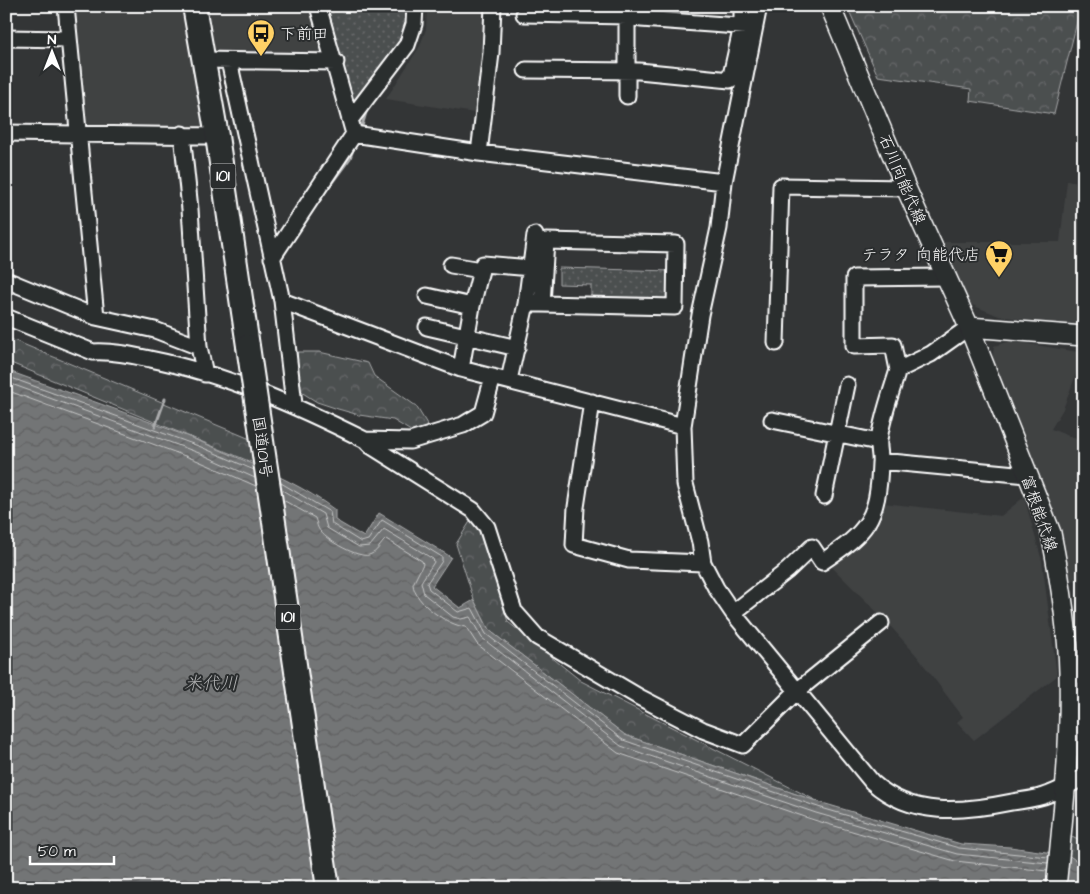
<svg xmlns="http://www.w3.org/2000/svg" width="1090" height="894" font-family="'Architects Daughter','Klee One',sans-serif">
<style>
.built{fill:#404243}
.forest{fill:url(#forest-crowns);stroke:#a6a7a8}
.park{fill:url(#park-dots);stroke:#a6a7a8}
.water{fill:url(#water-waves);stroke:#abacad}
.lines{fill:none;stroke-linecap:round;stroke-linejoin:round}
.shore{stroke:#c7c8c8;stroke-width:1}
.stream{stroke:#abacad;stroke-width:3}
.minor-casing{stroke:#fff;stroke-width:19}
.major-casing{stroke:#fff;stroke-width:22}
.highway-casing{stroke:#fff;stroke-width:26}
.minor{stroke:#2a2d2e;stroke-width:15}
.major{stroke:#2a2d2e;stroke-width:19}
.highway{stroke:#2a2d2e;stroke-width:22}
.highway-bridge-casing{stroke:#fff;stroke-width:26;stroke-linecap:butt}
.highway-bridge{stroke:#2a2d2e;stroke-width:22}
.labels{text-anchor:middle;stroke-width:4;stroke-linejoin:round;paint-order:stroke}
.shield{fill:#2a2d2e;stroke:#bfc0c0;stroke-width:1}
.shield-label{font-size:15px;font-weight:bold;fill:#fff}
.poi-label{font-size:16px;fill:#fff;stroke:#2a2d2e;text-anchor:start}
.street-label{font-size:16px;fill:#fff;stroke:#2a2d2e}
.water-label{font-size:18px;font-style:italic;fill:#b2b3b4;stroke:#2a2d2e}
</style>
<defs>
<pattern id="forest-crowns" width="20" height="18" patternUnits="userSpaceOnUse" patternTransform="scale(1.25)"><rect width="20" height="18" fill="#4c4f50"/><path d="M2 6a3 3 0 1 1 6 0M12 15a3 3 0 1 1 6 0" fill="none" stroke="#67696a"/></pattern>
<pattern id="park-dots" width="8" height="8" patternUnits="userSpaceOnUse" patternTransform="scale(1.25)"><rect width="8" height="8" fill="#4c4f50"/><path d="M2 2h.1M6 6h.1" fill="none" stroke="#67696a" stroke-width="1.8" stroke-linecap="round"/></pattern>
<pattern id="water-waves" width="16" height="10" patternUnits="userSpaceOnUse" patternTransform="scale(1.25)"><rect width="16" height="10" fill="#737576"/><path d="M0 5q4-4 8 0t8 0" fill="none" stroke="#606061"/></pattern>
</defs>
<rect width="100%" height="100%" fill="#333536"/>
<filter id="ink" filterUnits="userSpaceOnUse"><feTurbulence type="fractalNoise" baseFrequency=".02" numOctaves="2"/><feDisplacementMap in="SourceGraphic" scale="10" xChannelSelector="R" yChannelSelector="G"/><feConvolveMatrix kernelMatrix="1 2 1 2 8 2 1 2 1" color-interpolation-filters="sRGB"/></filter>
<g filter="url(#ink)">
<path class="built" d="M59,6H311L325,48L316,59L193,56L202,126L91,146L67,115Z
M427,10L489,11L481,114L386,99L420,46L426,29Z
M1067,181L1084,184V329L999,316L965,302L936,242H1060Z
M1011,341L1084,353L1063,409L1051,429L1084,442V580L1066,581L992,363L994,346Z
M1024,497L1042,561L1057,676L974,740L957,722L963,717L917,656L883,618L832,567L883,503L1001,516Z"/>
<path class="forest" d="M847,6H1081L1054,114L970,101L971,89L878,76Z
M6,337L255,441L256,464L6,361Z
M297,352H319L368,363L374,376L416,406L427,424L424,433H414L393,420L359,415L338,409L317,402L298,390Z
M471,520L482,534L508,622L581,681L819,802L625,735L489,630L474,600L456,544Z
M1068,835L1084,843V866L1068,855Z"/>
<path class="park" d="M328,6H409V28L357,106L351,104Z
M559,268L672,271L671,301L591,299V285L559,284Z"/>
<path class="water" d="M6,370C85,399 165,425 241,459C274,474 306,488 335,510V520L364,537L379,513L451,557L432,586L460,608L474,600L489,630L625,735L819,802L961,844L1010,847L1068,855L1084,866V888H6Z"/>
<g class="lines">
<path class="shore" d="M6,376L201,447L254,470
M6,382L199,453L255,478
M6,390L196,460L256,486
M281,483L330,512L332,524L361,542L368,540L382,520L442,557V561L427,583L429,589L458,612L472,608L486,634L623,740L818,807L959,848L1048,857
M282,490L323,514L327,528L359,547L370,546L384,529L433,559L434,562L421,582L424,594L453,617L461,619L470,617L482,638L621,746L816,813L957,854L1048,863
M283,500L315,518C317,523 317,528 321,532C328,541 358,558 369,555C378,552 380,544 386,539L422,561L423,564L413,584C414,603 449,626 466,627L477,644L618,753L814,820L955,861L1047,871"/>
<path class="stream" d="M361,129L367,109
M322,196L350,158L354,147
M155,427L165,399"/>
<g class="minor-casing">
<path id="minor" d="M66,6L96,317
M318,6L354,134L479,153L724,182
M759,6L724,182L719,228L700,315L683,426L685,484L700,542L703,563L716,588L733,613L872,782C912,818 963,812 1012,802C1024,800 1038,799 1049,794C1061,790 1073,783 1084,777
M524,14L627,16L641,19L752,27
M6,38L68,39
M204,60L336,62
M229,61L282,301L294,404
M526,70L639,71L730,80L742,26V6
M627,96V8
M350,120L407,45L414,24L415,6
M6,133L217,136
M182,134L190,209L199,347L205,374
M479,153L491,53L493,6
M272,258L354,134
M451,265L481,270L472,306L461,369
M481,270L483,264L531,268
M6,280L96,317L155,330L199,347
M427,296L472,306
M282,301L461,369L683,426
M526,304H542L675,307L676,244L546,241L542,304
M6,317L93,352C113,351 131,355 150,359C225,374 297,406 365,440L371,446L473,510L487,527L514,611L537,637L639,697L703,730L743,745L797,691L881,623
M427,327L517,348
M776,343L781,186L906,188
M898,370L893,345L854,346V278L945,277
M509,380L526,304L535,235
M592,402L576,507L574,545L629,560L703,563
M772,420L878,442
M365,440L410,441L463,425L483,413L493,377
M881,461L1027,475
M824,496L847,385
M733,613L788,570L812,547L822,562C868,531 878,520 880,463C881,456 878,448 879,440C882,417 891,393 898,370L931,354L969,327
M1069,679L1084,672"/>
</g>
<g class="major-casing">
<path id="major" d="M830,6L906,188L969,327L1051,533C1060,579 1068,626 1069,672C1071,744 1063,816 1056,888
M969,327L1084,336"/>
</g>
<g class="highway-casing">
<path id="highway" d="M194,6L217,136L248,346"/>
</g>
<use href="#minor" class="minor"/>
<use href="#major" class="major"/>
<use href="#highway" class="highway"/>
<g class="highway-bridge-casing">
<path id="highway-bridge" d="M248,346L328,888"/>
</g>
<use href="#highway-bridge" class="highway-bridge"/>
</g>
</g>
<defs>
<g id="bus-pin" transform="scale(1.4375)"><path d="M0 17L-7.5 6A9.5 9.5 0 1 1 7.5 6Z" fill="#ffd166" stroke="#2a2d2e"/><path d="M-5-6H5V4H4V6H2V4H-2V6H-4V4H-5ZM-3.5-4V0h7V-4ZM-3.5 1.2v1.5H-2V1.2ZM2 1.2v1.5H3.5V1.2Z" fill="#111"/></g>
<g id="supermarket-pin" transform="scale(1.4375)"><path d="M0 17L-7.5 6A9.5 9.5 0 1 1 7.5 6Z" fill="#ffd166" stroke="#2a2d2e"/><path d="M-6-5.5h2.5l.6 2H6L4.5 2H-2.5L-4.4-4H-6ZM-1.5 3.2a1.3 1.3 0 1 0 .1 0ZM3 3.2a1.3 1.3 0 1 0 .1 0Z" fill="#111"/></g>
</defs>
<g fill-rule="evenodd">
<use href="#bus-pin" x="261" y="33"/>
<use href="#supermarket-pin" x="999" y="254"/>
</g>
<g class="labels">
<g class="shield">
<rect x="210.5" y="163.5" width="25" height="25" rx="4"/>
<rect x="275.5" y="604.5" width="25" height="25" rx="4"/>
</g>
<g class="shield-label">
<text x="223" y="181">101</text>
<text x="288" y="622">101</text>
</g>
<g class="poi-label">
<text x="280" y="39">下前田</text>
<text x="980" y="260" text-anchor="end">テラタ 向能代店</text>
</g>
<g class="street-label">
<text transform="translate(903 179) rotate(67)" y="6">石川向能代線</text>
<text transform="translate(263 447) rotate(82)" y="6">国道101号</text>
<text transform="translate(1040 513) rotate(71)" y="6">富根能代線</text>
</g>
<g class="water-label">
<text x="211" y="689">米代川</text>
</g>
</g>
<rect width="1090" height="894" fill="none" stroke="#2a2d2e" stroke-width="25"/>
<rect x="12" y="12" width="1065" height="869" fill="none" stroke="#fff" stroke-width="2" filter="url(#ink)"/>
<g transform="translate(52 52)" stroke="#2a2d2e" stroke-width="4" paint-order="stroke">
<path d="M0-4L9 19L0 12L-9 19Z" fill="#ffffff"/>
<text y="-8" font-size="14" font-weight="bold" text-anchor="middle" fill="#ffffff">N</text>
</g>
<path d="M30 856v8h84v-8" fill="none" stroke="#ffffff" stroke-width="2.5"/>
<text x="38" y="856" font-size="15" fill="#ffffff" stroke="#2a2d2e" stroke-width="4" paint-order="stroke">50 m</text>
</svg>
